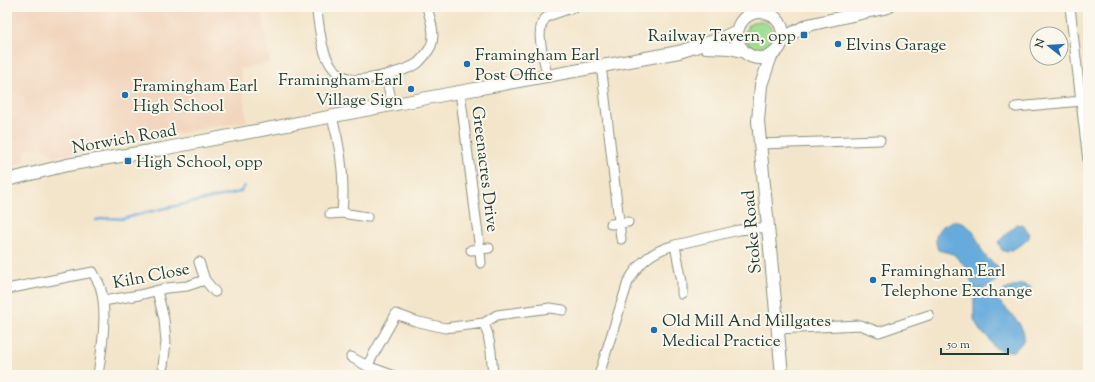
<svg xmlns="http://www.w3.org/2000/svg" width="1095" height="382" font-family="'Sorts Mill Goudy',serif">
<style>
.built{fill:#f2d5bd}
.green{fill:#a0dd91;stroke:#608d62}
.water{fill:#66abdc;stroke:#427488}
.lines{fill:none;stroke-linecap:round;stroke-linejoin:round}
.stream{stroke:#66abdc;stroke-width:2.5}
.street-casing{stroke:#89917f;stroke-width:11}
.secondary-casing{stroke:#89917f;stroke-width:14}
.street{stroke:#fff;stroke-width:9}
.secondary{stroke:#fff;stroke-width:12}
.poi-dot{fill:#1f6fb2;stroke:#fbf7ec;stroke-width:1.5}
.labels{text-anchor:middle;stroke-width:4;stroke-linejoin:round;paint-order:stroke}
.poi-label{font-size:17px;fill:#1f3d34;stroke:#fbf7ec;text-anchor:start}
.street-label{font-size:17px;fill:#1f3d34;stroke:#fbf7ec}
</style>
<rect width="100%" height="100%" fill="#fbf7ec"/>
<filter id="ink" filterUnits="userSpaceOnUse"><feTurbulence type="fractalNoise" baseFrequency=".025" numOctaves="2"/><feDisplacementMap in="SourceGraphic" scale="8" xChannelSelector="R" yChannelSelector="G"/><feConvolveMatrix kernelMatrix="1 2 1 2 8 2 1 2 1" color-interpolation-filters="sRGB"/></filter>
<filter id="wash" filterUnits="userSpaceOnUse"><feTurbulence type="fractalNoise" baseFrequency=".012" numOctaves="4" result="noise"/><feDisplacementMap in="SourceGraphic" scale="16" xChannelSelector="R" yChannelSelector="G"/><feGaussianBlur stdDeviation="0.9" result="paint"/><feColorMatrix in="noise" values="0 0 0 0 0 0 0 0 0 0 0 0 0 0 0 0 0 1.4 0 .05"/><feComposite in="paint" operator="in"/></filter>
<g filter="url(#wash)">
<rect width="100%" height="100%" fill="#f3e5ca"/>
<path class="built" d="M7,7H261L270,63L240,69L247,121L54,156L43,148L26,149L24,160L15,167L7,169Z"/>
<path class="green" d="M745 35a14 14 0 1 1 28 0a14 14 0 1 1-28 0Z"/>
<path class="water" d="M955,221C979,225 976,247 987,258C994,265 999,264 1002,274C995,283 986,291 974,289L966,267L953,254L938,250C932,234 939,225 955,221Z
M1016,224L1023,225L1028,232L1029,238L1021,245L1007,252L1002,250L998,242Z
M1022,284L1031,287L1030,292L1023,296L1005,298L1004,290Z
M989,295C999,299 1024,324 1024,336C1024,343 1018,347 1013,351H1002L994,347L988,337L980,331L974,319V298Z"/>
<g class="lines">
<path class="stream" d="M96,220L108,218L122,219L148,212L240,192L245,186"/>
</g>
</g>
<g filter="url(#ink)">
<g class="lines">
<g class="street-casing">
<path id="street" d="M316,7C320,27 320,52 333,68C337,73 344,77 351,79C364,82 407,71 418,63C423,58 428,52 431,46C436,34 430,19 427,7
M1070,7L1088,161
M601,66L603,81L621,239
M386,75L392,105
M547,76C545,59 532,27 548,16L574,7
M460,92L480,250L481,263
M1016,107L1082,101
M332,117C341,148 345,181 342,213L367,217
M760,144L880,140
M330,214L342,213
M611,224L628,222
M471,250L489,248
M205,280L215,292
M7,289L93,272C95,277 98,281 100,286C108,311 102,349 98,375
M157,291L164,319L166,342L163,366
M682,294V282L675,245L739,230L769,227
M103,301L139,295L167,288L187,286L205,280L199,262
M484,323L488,335L491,351L493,375
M777,329L860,325L879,332L929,315
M351,357L367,366
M392,375L367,366L396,314L415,321L445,328L484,323L497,315L550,308L563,310
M599,375L628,282C639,262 652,251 675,245"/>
</g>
<g class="secondary-casing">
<path id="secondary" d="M737 35a23 23 0 1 1 46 0a23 23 0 1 1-46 0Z
M783,38L808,25L888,7
M706,47L730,48L742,51
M771,56L761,85L758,121L782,375
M7,180L67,165L162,149L448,94L679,52L720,39L737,31"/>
</g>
<use href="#street" class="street"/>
<use href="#secondary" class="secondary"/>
</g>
</g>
<g class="poi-dot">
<rect x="800" y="31" width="8" height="8" rx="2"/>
<circle cx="838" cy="44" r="4"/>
<circle cx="467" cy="64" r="4"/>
<circle cx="411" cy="89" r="4"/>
<circle cx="125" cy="95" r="4"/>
<rect x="124" y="157" width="8" height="8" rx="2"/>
<circle cx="873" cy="280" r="4"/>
<circle cx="654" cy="330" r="4"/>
</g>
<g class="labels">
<g class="poi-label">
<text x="796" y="41" text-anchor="end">Railway Tavern, opp</text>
<text x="846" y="50">Elvins Garage</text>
<text x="475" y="60">Framingham Earl<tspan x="475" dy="20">Post Office</tspan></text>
<text x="403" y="85" text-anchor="end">Framingham Earl<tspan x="403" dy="20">Village Sign</tspan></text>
<text x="133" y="91">Framingham Earl<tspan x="133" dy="20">High School</tspan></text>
<text x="136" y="167">High School, opp</text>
<text x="881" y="276">Framingham Earl<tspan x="881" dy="20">Telephone Exchange</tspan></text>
<text x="662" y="326">Old Mill And Millgates<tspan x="662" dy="20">Medical Practice</tspan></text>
</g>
<g class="street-label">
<text transform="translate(124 138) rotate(-10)" y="6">Norwich Road</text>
<text transform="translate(486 169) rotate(83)" y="6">Greenacres Drive</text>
<text transform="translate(751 232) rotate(-95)" y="6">Stoke Road</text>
<text transform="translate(151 275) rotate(-11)" y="6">Kiln Close</text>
</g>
</g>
<rect width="1095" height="382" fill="none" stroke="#fbf7ec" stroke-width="24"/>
<g transform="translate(1049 46) rotate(287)"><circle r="19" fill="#fbf7ec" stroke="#a3ada2"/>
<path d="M0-3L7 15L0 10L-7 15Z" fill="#1f6fb2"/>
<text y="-6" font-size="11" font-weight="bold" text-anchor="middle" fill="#1f3d34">N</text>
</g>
<path d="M941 348v6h67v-6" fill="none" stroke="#1f3d34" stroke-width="2"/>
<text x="947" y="348" font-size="12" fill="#1f3d34" stroke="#fbf7ec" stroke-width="3" paint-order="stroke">50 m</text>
</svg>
